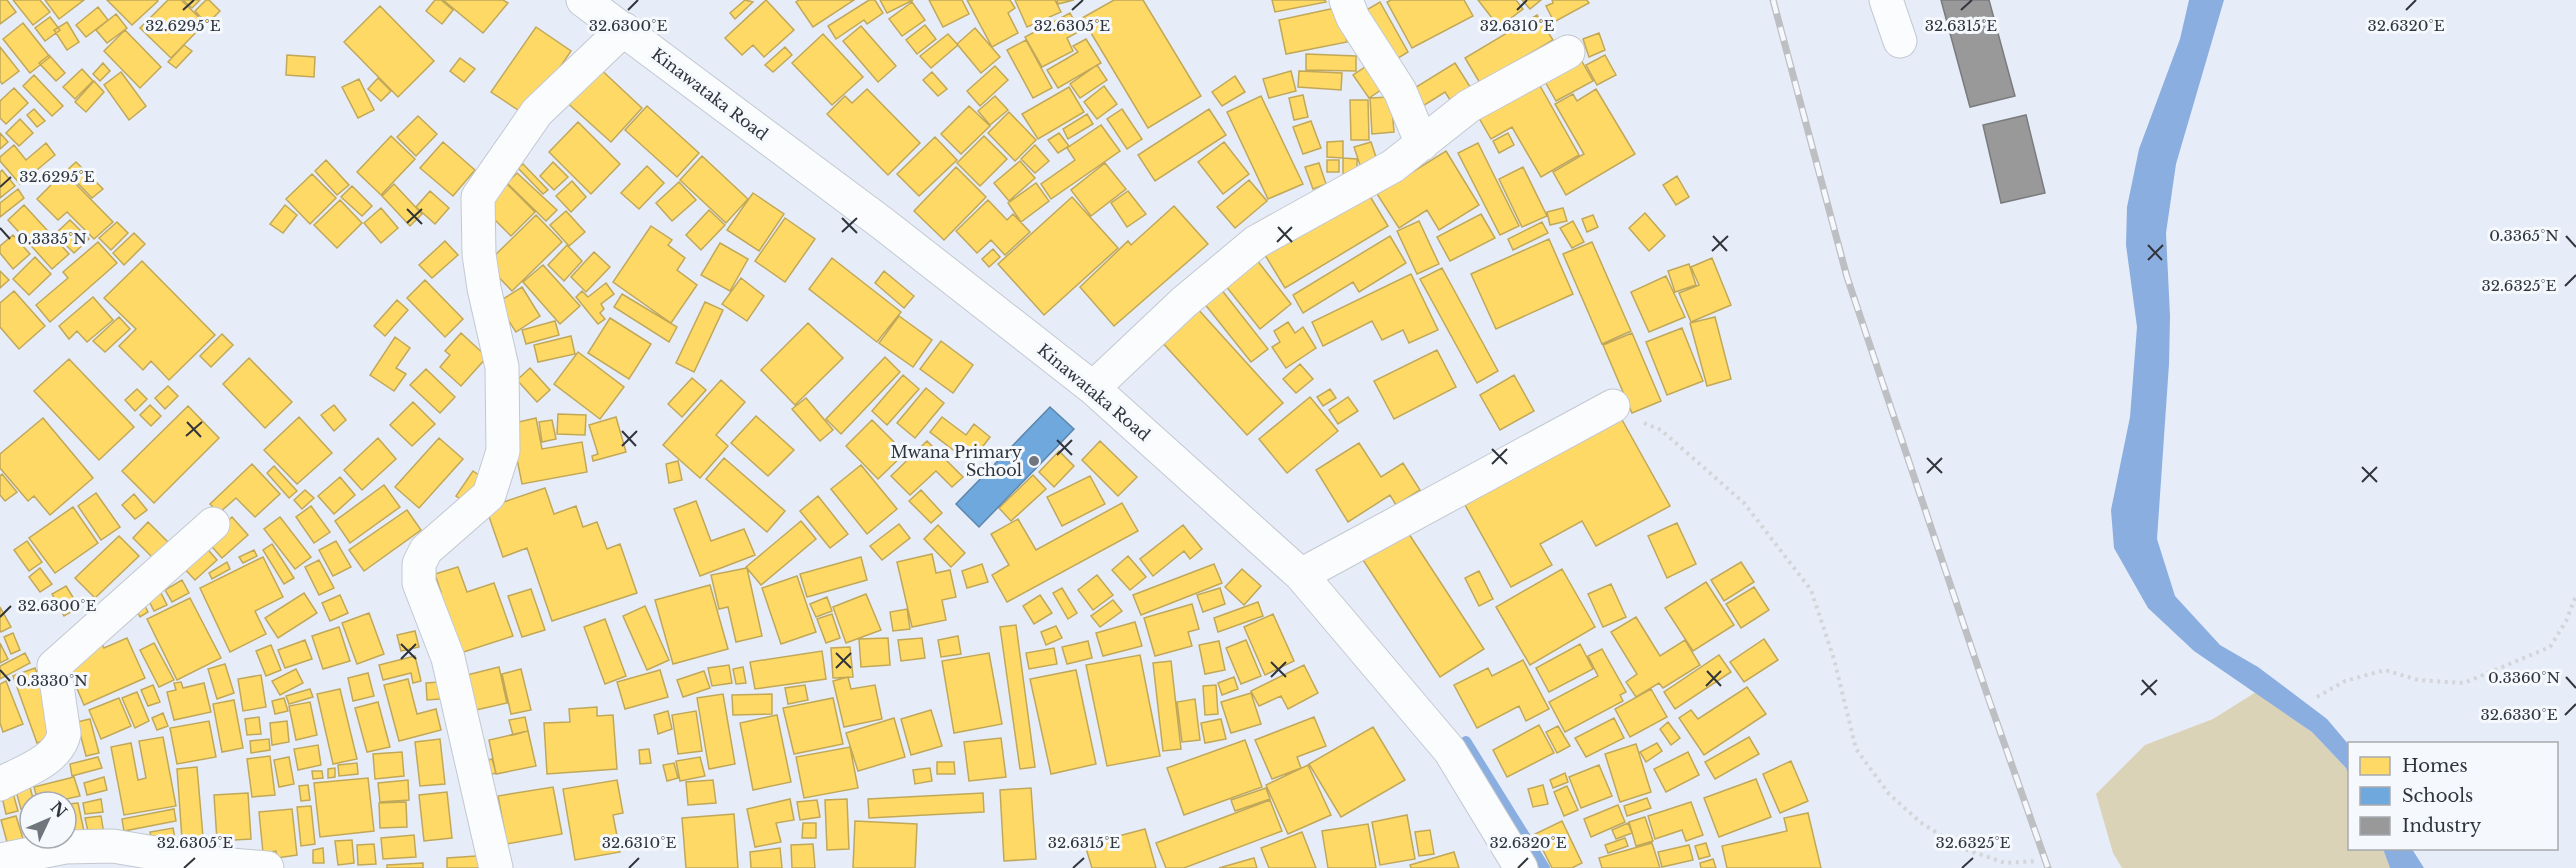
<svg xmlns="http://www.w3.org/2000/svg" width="2576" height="868" font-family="'Libre Baskerville',serif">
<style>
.green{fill:#dbd3b7}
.water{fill:#8baee1}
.homes{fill:#ffd966;stroke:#c1a859;stroke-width:1.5}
.schools{fill:#6fa8dc;stroke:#5c86ac;stroke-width:1.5}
.industry{fill:#999;stroke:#7a7b7d;stroke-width:1.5}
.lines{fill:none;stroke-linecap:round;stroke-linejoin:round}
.stream{stroke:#8baee1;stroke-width:10}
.minor-casing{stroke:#c3c8d0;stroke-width:35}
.path{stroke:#d3d5d8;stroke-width:4;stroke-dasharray:3 4.5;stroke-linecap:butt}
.minor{stroke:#fbfcfe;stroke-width:33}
.rail-casing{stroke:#bdbfc2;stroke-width:7}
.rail{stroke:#f5f8fc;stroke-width:4.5;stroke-dasharray:14;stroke-linecap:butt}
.ticks{fill:none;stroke:#30353c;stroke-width:2}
.poi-dot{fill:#70757e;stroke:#f5f8fc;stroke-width:2}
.labels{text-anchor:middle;stroke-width:6;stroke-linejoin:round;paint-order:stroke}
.street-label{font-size:16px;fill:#30353c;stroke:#f5f8fc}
.poi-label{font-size:16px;fill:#30353c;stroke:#f5f8fc;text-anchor:end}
.ticks-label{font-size:15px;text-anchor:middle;fill:#30353c;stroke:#f5f8fc;stroke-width:6;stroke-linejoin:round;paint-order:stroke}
</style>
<rect width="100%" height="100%" fill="#e6edf8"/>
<path class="green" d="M2256,692L2312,732L2346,768L2350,775V848L2383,849L2390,868H2122L2113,853L2096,794L2145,745L2213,719Z"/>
<path class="water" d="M2189,0H2224L2176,164L2166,233L2170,316L2169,364L2157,539L2175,596L2220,645L2258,667L2327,719L2349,745V775L2346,768L2312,732L2194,651L2148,608L2114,548L2111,510L2130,417L2137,327L2126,245L2127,207L2139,149L2180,39Z
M2383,849H2412L2424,868H2390Z"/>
<path class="homes" d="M0,0H7L16,12L0,24Z
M13,0H40L50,12L33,25Z
M45,0H84L59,19Z
M107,0H157L158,1L132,25Z
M168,0H181L205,23L171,58L140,28Z
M183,0H200L192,8Z
M206,0H209L220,11L207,24L195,11Z
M435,0H441L453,10L442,24L426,11Z
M443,0H503L508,3L483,33Z
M745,0L753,2L735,19L730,13Z
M766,0L794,30L764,57L753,45L742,55L725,38Z
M799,0H854L813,27L796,2Z
M869,0H875L883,13L867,24L864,20L836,39L828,26Z
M880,0H913L887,13Z
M929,0H962L969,14L943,27Z
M967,0H1010L1015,8L1008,13L1018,33L992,47Z
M1015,0H1055L1061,12L1027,27Z
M1057,0H1074L1058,4Z
M1114,0H1143L1201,96L1148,128L1082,18Z
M1272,0H1325L1326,2L1275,12Z
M1391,0H1464L1473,16L1412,48L1387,2Z
M1478,0H1516L1523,9L1499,27Z
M1522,0H1541L1530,9Z
M1552,0H1587L1589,3L1554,22L1546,6L1553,3Z
M912,2L925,20L902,36L889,19Z
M1380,2L1408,52L1387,65L1358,15Z
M380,6L434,61L398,97L344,42Z
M98,7L108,20L86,37L76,25Z
M1340,7L1347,42L1286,54L1279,20Z
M1070,13L1080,31L1067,38L1073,51L1042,67L1025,37Z
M116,14L127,28L107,43L96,30Z
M1537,15L1553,40L1480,83L1465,58Z
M50,17L60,30L45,41L35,28Z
M67,22L79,42L67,50L54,30Z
M23,23L50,57L30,73L3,39Z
M925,25L936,39L917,54L906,40Z
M861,26L896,66L878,82L843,41Z
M536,27L571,51L527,116L491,92Z
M975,28L1000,57L981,73L957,44Z
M125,30L161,67L140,88L104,51Z
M1599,33L1605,50L1589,57L1583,39Z
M823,34L863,77L832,105L792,63Z
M948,34L958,45L931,68L920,56Z
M1086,39L1101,63L1058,88L1047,70L1078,52L1073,46Z
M1026,40L1052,88L1033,98L1007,50Z
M184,45L192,51L176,68L168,62Z
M0,47L19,71L2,84L0,81Z
M785,47L792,55L773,72L765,65Z
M1306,54L1356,56V71L1306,70Z
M49,55L65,73L56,81L39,63Z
M287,55L315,57L314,77L286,75Z
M1605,55L1616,75L1597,85L1586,65Z
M460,58L475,69L464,82L450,71Z
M1580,58L1593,81L1556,101L1543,78Z
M1374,61L1390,84L1369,98L1353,75Z
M103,63L110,71L100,81L93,74Z
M1455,63L1474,93L1454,106L1445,92L1423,106L1413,89Z
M595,64L642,108L611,142L563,99Z
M1097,65L1107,80L1080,98L1070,84Z
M995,66L1008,80L980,106L967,91Z
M82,69L93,81L75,99L63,87Z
M1291,71L1296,91L1269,98L1263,79Z
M1299,71L1342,73L1341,90L1298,87Z
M121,72L146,106L129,120L104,85Z
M932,72L947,89L938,96L923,80Z
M34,75L63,106L52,116L23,86Z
M1235,76L1245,92L1222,106L1212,92Z
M1535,77L1579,155L1541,177L1512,127L1491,139L1475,111Z
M378,78L391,91L381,101L368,89Z
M359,79L374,110L358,118L342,87Z
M94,81L104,92L86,112L75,102Z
M1104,86L1117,104L1097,119L1084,102Z
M1069,87L1084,112L1038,139L1022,114Z
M14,88L28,103L6,124L0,118V101Z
M867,89L920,143L888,175L827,114L845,96L852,103Z
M1596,89L1635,154L1566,195L1553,172L1584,154L1555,104L1573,94L1577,101Z
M1303,95L1308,117L1294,120L1289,98Z
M995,96L1008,110L990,125L978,111Z
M1261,96L1303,184L1268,199L1227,112Z
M1391,97L1394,132L1372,134L1370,98Z
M1350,100H1368L1369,140H1351Z
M647,106L699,153L677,177L625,130Z
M969,106L990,126L961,154L941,134Z
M34,109L45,121L37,127L27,115Z
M1122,109L1142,139L1127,149L1107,119Z
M1209,109L1226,135L1155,181L1138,155Z
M1009,112L1036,140L1015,161L988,133Z
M1087,114L1093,124L1068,139L1063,129Z
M418,116L437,134L416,156L397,137Z
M20,119L33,133L19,146L6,133Z
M1311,121L1321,148L1303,154L1293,127Z
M578,122L620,164L591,194L549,152Z
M1101,125L1120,151L1051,199L1041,184L1075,160L1067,148Z
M0,133L8,142L0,149Z
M1059,133L1069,146L1058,153L1048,140Z
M1508,133L1514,145L1499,153L1493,141Z
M391,136L415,159L381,195L357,172Z
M984,136L1007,159L980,186L957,163Z
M935,137L957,160L919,196L897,174Z
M1343,141V158L1327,157V142Z
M443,142L475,170L453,196L420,168Z
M1224,142L1249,174L1223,194L1198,162Z
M1371,142L1379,166L1362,171L1354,147Z
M46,143L55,155L20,184L0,161V157L14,145L26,160Z
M1478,143L1519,226L1500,235L1458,153Z
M1035,145L1049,161L1035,173L1021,159Z
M1446,151L1479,205L1439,230L1427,210L1399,228L1377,194Z
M702,156L748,199L726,223L680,180Z
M1343,158L1357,159V180H1343Z
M326,160L349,185L337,195L315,171Z
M1327,160H1339V172H1327Z
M1020,161L1035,178L1009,201L994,183Z
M76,162L103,189L92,198L66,171Z
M553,162L568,177L554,190L540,176Z
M1105,163L1126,189L1091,216L1071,190Z
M1319,163L1326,184L1313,189L1305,167Z
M523,164L548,190L543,194L518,168Z
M647,166L664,183L639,209L621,193Z
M956,167L986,197L944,240L914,211Z
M1523,167L1547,216L1522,227L1499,179Z
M2,170L15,186L0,198V172Z
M64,172L113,222L94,239L67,212L58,220L37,199Z
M517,173L557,210L546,221L507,183Z
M312,174L336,198L310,224L286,199Z
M1677,176L1689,197L1676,205L1663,185Z
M1249,180L1267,201L1235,228L1217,207Z
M504,181L535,212L511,236L481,206Z
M572,181L586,197L571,212L556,196Z
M679,182L696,200L672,221L656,203Z
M1036,183L1049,201L1021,222L1008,203Z
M394,184L422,214L410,226L382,196Z
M352,186L372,206L362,216L341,197Z
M18,189L24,198L0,217V203Z
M430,191L449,208L435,224L416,207Z
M1128,191L1146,214L1127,227L1111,203Z
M753,193L784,214L759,251L727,230Z
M1368,193L1388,226L1285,288L1265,255Z
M1072,197L1118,248L1044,315L998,264Z
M340,200L362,223L337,248L314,225Z
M988,200L1007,220L1013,214L1030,232L1005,255L991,240L977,253L956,231Z
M24,205L69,254L52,269L8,220Z
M285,205L297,215L283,233L270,224Z
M1174,206L1208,244L1114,326L1080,287L1128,241L1131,245Z
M381,208L398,228L381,243L364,223Z
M1563,208L1567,221L1550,225L1547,212Z
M709,210L725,225L701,250L686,235Z
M566,211L585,232L569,246L550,225Z
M1645,213L1665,236L1649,251L1629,228Z
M1481,214L1495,238L1450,261L1437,237Z
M536,215L562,242L512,291L486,264Z
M1593,215L1598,227L1587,232L1582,219Z
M785,218L815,239L785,282L755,261Z
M70,220L89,239L74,253L55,234Z
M1419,221L1439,264L1417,274L1397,231Z
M1573,221L1584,242L1572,248L1560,228Z
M117,222L128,233L111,250L99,238Z
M1542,222L1548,233L1513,250L1508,239Z
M651,226L672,240L668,245L685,258L677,270L697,285L671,323L613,282Z
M134,233L145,244L124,265L113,253Z
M13,235L30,254L13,269L0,253V246Z
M1390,236L1406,263L1359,292L1353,282L1303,313L1293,295Z
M1549,239L1573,294L1496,329L1471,274Z
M445,241L458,255L432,278L419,265Z
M98,242L117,263L50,322L36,305L68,278L63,272Z
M1592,242L1631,331L1602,344L1563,254Z
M720,243L748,259L730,291L701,275Z
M567,245L582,261L564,281L548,265Z
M993,249L1000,257L989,267L982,259Z
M594,252L610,267L586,292L571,277Z
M1253,255L1291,304L1260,329L1221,280Z
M35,257L51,274L29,295L13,279Z
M832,258L901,312L877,342L809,289Z
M1712,258L1731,305L1691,322L1679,293L1699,285L1691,267Z
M142,261L215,335L169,380L151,361L143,370L119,346L136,329L104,298Z
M1689,264L1696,285L1675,292L1668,271Z
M543,265L580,306L560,324L523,282Z
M1442,268L1498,371L1477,383L1420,279Z
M0,271L9,280L0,288Z
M884,271L914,296L904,308L875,283Z
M1411,274L1438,330L1409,343L1403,330L1382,340L1372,321L1323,346L1312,322Z
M1666,276L1685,317L1649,332L1631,292Z
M741,278L764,296L747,321L722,304Z
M425,280L463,319L445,337L407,298Z
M606,283L614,294L601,304L604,309L600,313L605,319L598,324L576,297L582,291L588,297Z
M1217,284L1268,349L1251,362L1200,298Z
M522,287L540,316L516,332L497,303Z
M14,291L45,326L19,349L0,327V303Z
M622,294L677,327L669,342L614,307Z
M93,297L113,320L87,342L77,331L69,339L59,326Z
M397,300L408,310L385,336L374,326Z
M705,302L723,310L694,372L676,363Z
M1196,307L1283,403L1247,435L1160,340Z
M899,316L932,340L913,367L879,343Z
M119,317L130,329L105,352L93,341Z
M1715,317L1731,379L1707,386L1690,323Z
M610,318L651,344L629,379L588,353Z
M555,321L559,335L526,344L522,330Z
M1288,322L1295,333L1303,327L1316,348L1286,368L1272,347L1280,342L1274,331Z
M808,323L843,358L795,405L761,370Z
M1682,328L1703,381L1667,395L1646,342Z
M461,333L487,357L461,386L440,367L450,355L445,351Z
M1632,333L1661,401L1632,413L1603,345Z
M222,334L233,345L211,367L200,356Z
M571,336L575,354L538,362L534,345Z
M395,337L410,348L396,368L406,374L394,391L370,375Z
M941,341L973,365L953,393L920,369Z
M1437,350L1456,387L1394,419L1374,381Z
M578,352L624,387L600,419L554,384Z
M885,357L900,372L841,434L826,419Z
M249,358L292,402L265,428L223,384Z
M69,359L134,427L99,460L34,391Z
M1300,364L1313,379L1296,393L1283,379Z
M530,368L550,390L537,402L517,380Z
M426,369L455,397L440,413L410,385Z
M903,375L919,389L887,425L872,411Z
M1514,375L1534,411L1500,430L1480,395Z
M692,378L706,390L682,417L668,404Z
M721,380L745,402L716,435L728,446L700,478L663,445Z
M168,386L178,396L165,409L155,398Z
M926,388L944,403L915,438L897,423Z
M137,389L147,399L135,411L125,400Z
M1330,389L1336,398L1323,406L1317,397Z
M1310,397L1338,431L1287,473L1259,439Z
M1348,397L1358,411L1338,424L1329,410Z
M806,398L833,430L820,441L792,409Z
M413,402L435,424L412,446L390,425Z
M150,405L161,416L151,426L140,415Z
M334,405L346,420L334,431L321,415Z
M188,406L219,438L154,503L122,471Z
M558,414L586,415L585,435L557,434Z
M756,416L794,450L768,476L731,443Z
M299,417L332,453L297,484L264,450Z
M616,417L626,452L593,461L592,456L598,454L589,425Z
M942,417L966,435L974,424L990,437L970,463L930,432Z
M43,418L93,478L50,515L34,496L28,501L0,468V454Z
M536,418L542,449L582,442L587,472L522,484L510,424Z
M1621,418L1670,506L1596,546L1582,521L1540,544L1552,565L1511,587L1465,505Z
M552,420L556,439L542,442L539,422Z
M872,420L905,453L878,479L846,446Z
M378,438L396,459L362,490L344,470Z
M439,438L463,459L419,508L395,487Z
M927,441L963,477L952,487L936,471L910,495L891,476Z
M1100,441L1137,477L1118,496L1082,460Z
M1359,443L1381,477L1403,463L1420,490L1396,505L1390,495L1348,522L1316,470Z
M1059,451L1074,466L1054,487L1039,472Z
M724,458L785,511L767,532L706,479Z
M678,461L682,480L669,483L666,464Z
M252,464L280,494L255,517L236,498L219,513L210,504Z
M861,465L897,509L867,534L831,489Z
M274,466L297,491L289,498L267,473Z
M473,471L486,480L469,505L456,496Z
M2,474L17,492L5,501L0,495V476Z
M1033,475L1046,489L1011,521L999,508Z
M1090,476L1105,504L1062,526L1047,497Z
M340,477L355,495L334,514L318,496Z
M384,485L400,507L350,543L335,521Z
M545,488L554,514L576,506L583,527L597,522L607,549L620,544L637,593L552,621L527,548L503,557L486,508Z
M305,490L314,498L302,509L294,500Z
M921,490L942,513L931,523L909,501Z
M96,493L120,527L101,540L78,506Z
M134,494L147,510L135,519L122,505Z
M818,496L848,534L830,548L800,511Z
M696,501L711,541L744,529L755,555L700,576L674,509Z
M1122,503L1138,531L1007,602L992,575L1009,565L991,534L1018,519L1036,550Z
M311,506L330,532L314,543L296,517Z
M73,507L98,543L55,573L29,538Z
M407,510L421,530L364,571L349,550Z
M232,517L248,535L222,558L206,540Z
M280,517L311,557L295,569L264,529Z
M801,521L816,539L761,585L746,567Z
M148,522L170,544L154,559L133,538Z
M1677,523L1696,564L1667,578L1648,536Z
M899,524L910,538L882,560L870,546Z
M938,525L965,553L951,567L924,539Z
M1183,525L1202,549L1190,559L1184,551L1153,576L1140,559Z
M1407,531L1484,649L1440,677L1363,560Z
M119,536L139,556L95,598L75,578Z
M27,541L42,562L29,571L14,550Z
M336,541L351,567L333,576L319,550Z
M203,544L217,560L195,580L180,564Z
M272,544L294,578L284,584L263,550Z
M254,550L257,556L243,563L239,557Z
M932,554L936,573L950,570L956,597L942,600L946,620L912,627L897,562Z
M1128,556L1146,577L1130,590L1112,570Z
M263,557L283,597L255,611L266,634L230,652L200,588Z
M861,557L867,580L807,597L800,574Z
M319,560L334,588L319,595L305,567Z
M227,562L230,569L212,579L209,573Z
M1741,562L1754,582L1724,601L1711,580Z
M982,564L988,582L967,588L962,571Z
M1214,564L1222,583L1141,615L1133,595Z
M458,567L467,592L494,583L513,636L448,657L428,597L441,592L435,574Z
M40,568L52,584L40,592L29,577Z
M747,568L762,636L736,642L728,607L719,609L711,575Z
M1242,569L1261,586L1244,605L1225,587Z
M1562,569L1595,627L1530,665L1496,607Z
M1479,571L1493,599L1479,606L1465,578Z
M1097,575L1113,595L1093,610L1078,590Z
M797,576L816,632L781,644L762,588Z
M182,580L189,593L172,602L165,590Z
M1706,582L1734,625L1693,651L1665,608Z
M1611,584L1626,617L1603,627L1588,594Z
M710,585L728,649L673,664L655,600Z
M66,586L79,607L64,616L52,594Z
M1754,587L1769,610L1741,628L1726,604Z
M1062,588L1077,613L1068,619L1053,593Z
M1220,588L1225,604L1203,612L1197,595Z
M531,589L545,630L522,637L508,596Z
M160,591L167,605L154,611L147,597Z
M304,593L317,613L278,638L265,618Z
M866,594L881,630L846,643L833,607Z
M340,595L348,613L330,621L322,603Z
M1040,595L1052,613L1034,624L1023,606Z
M140,596L148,612L140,617L132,600Z
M827,597L832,611L816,617L810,604Z
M190,598L221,658L177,680L147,619Z
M1113,600L1122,611L1100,627L1091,616Z
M1258,602L1263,616L1218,632L1214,618Z
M1192,604L1199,629L1188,632L1192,646L1155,656L1144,618Z
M645,606L669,660L647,670L623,616Z
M0,607L11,627L1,632L0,630Z
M907,609L910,629L893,631L890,612Z
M369,613L384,654L357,664L342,623Z
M832,614L840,638L826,643L817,619Z
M1273,614L1294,661L1265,675L1244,627Z
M1636,617L1660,656L1685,640L1700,665L1663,688L1659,683L1636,697L1626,682L1637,674L1611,632Z
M605,619L626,676L605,684L584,627Z
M1135,622L1142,646L1103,656L1096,633Z
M1016,625L1035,767L1020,769L1000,627Z
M1056,626L1062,638L1046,645L1041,632Z
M339,627L350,661L323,669L312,636Z
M415,631L419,647L401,651L397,635Z
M13,633L20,650L11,654L4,637Z
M958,636L961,654L941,657L938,640Z
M127,638L145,678L84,705L67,665L100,640L104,648Z
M888,638L890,665L861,667L859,639Z
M922,638L925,658L901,661L898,640Z
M1764,639L1778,660L1744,682L1730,662Z
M305,640L312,659L285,668L278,650Z
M1246,640L1261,676L1241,684L1226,648Z
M1088,641L1092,658L1067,664L1062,647Z
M1219,641L1225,670L1205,674L1199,645Z
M0,643L8,659L0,663Z
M154,643L174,680L159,687L140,650Z
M1580,644L1593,669L1549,692L1536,668Z
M271,645L281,670L266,676L256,651Z
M850,647L853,677L833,678L831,648Z
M1054,648L1057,664L1029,669L1026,653Z
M1602,649L1626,692L1620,695L1623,701L1565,732L1549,702L1598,676L1588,656Z
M822,651L826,679L755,689L750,662Z
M25,653L30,663L0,679V666Z
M989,653L1002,724L954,733L942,661Z
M1140,655L1160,756L1107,766L1086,665Z
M1719,655L1731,672L1675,709L1664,692Z
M415,656L421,681L413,683L411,673L383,680L379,665Z
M1523,660L1549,709L1526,721L1519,706L1477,728L1454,685L1488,668L1492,676Z
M1171,661L1181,749L1163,751L1153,663Z
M225,664L234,693L217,699L208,669Z
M729,665L732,683L712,686L708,668Z
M1304,665L1318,693L1288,709L1281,696L1259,706L1251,691Z
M499,667L507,703L467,712L459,677Z
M743,667L746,683L736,684L733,669Z
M35,668L59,735L37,743L13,676Z
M296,669L303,683L280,695L272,681Z
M521,669L531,710L511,714L502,674Z
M660,670L668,697L625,709L617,682Z
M1076,670L1096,764L1051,774L1030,679Z
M704,671L710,688L683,697L677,680Z
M368,673L374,696L353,701L348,678Z
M261,675L266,707L243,711L238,679Z
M848,677L851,689L875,685L882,719L844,727L833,681Z
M1234,677L1238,689L1222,695L1218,683Z
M408,679L417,714L436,709L441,730L399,741L384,685Z
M6,681L23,724L3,732L0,723V684Z
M181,682L183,688L204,683L211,712L174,720L167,692L176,690L174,683Z
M439,682L440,699L427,700L426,683Z
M153,685L160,702L148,706L141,690Z
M805,685L808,700L788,704L785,688Z
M1216,685L1218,714L1205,715L1203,686Z
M1747,687L1766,714L1704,755L1679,718L1691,710L1698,719Z
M310,689L313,697L289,704L286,696Z
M340,689L357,759L333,764L317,694Z
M1651,689L1667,717L1630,737L1615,709Z
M137,692L149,721L135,728L122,698Z
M1251,693L1261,724L1231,733L1221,702Z
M723,694L735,764L709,769L697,698Z
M772,694V714L733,715L732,695Z
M119,698L131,726L101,739L89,710Z
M284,698L288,711L275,714L272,701Z
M833,698L843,744L794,754L783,708Z
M1195,699L1200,740L1182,742L1177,702Z
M234,700L243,748L222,752L213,704Z
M310,702L317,735L296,740L289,706Z
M378,702L390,747L367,752L355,708Z
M597,707V716L613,715L617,769L547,774L544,723L570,722L569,709Z
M931,710L942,746L911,755L901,719Z
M668,711L672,729L658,734L654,715Z
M696,711L702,751L678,754L672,715Z
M163,713L168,726L157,730L152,718Z
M777,715L791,782L753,790L740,723Z
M259,717L261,734L247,735L245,719Z
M525,717L528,731L513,735L509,720Z
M1314,717L1326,746L1297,757L1301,768L1272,779L1255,740Z
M894,718L905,757L858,771L846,733Z
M1614,718L1624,738L1586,757L1575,738Z
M90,719L99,753L86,756L77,722Z
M1221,719L1226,739L1205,743L1201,723Z
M209,721L216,757L177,764L170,728Z
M287,721L289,742L272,745L270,723Z
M1668,722L1680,738L1671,745L1660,729Z
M1539,725L1554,753L1507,777L1493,750Z
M1558,726L1570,746L1557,753L1546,732Z
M1373,727L1405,780L1341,817L1309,764Z
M528,731L536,766L496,774L489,740Z
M163,737L176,806L124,815L111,747L131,743L138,780L146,778L139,741Z
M1749,737L1759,754L1715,779L1705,762Z
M1001,738L1006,777L969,781L964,742Z
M269,739L270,750L251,753L250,741Z
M440,739L445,784L420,786L415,742Z
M1245,740L1262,787L1184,815L1167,768Z
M1657,743L1662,751L1646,762L1640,752Z
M1636,744L1651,792L1620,802L1605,754Z
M318,745L321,765L298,770L294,749Z
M850,747L858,788L804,798L796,757Z
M649,749L651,763L640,764L639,750Z
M402,752L404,776L375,779L373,754Z
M1688,752L1699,775L1666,792L1654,769Z
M270,756L275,795L252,797L247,759Z
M98,757L102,768L72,776L70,764Z
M289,757L294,784L279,787L274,760Z
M700,757L705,776L680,781L676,761Z
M492,759L496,773L485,776L481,762Z
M1791,761L1808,801L1780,813L1763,774Z
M937,762H954L955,774H937Z
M357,763L358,774L339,776L338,765Z
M674,763L678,778L667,781L663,765Z
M1308,765L1331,815L1288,834L1266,785Z
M1599,765L1612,796L1581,808L1569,777Z
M197,767L203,837L182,839L177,769Z
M335,768V777L328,778V769Z
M930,768L932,781L915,784L913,770Z
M312,771H322L323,778L313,779Z
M1565,773L1568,782L1553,788L1550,780Z
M74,777L80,796L53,802H38L34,787Z
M104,777L107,790L87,795L84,783Z
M368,778L374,831L320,837L314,783Z
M1756,779L1771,817L1719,837L1704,798Z
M408,780L409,800L380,802L378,783Z
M617,780L623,813L613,815L620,852L575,860L563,789Z
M713,780L716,803L688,805L686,782Z
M308,785L310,800L301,801L299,786Z
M1543,785L1548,804L1533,807L1528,789Z
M1567,786L1578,810L1564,816L1554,792Z
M30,787L34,802H30V807L21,809L16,791Z
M553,787L562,834L507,844L498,796Z
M1031,788L1036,859L1004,861L1000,790Z
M1266,788L1270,799L1235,811L1231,800Z
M447,792L452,838L424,841L419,795Z
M13,793L18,811L6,814L2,797Z
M248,793L251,839L217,841L214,795Z
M983,793L984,812L869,818L868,799Z
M1647,798L1651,808L1627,816L1624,806Z
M101,799L103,812L85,814L83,803Z
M790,799L794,820L776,823L781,842L755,847L747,809Z
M847,799L849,849L827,850L825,800Z
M817,800L820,817L800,820L797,802Z
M1270,800L1282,831L1184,868H1166L1156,843Z
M406,802L407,827L380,828L379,803Z
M1691,802L1703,835L1686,841L1682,830L1655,839L1648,816Z
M78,803L85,836L76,838L69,804Z
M1618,805L1625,822L1591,837L1584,819Z
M66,806L72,838H66Z
M311,806L315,844L301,846L297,807Z
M174,809L176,821L124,831L122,819Z
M292,809L297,855L277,858L276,851L263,853L259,812Z
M1808,813L1821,868H1727L1722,846L1787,831L1784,818Z
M734,814L738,868H686L682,818Z
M1407,815L1415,859L1380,865L1372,822Z
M16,816L25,845L9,849L1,820Z
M101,816L104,834L89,836L85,818Z
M1645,817L1653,841L1636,846L1629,822Z
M855,821L917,824L915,868H853Z
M1562,821L1582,863L1572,868H1552L1535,834Z
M803,823H816V838H802Z
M1628,823L1632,833L1616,839L1612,830Z
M1368,824L1376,868H1328L1322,831Z
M173,828L176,844L153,848L150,832Z
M1145,829L1156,868H1092L1085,845Z
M1430,830L1434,854L1419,856L1415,832Z
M1302,832L1316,868H1269L1261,848Z
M414,835L416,857L383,859L381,838Z
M1625,838L1628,846L1608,853L1605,845Z
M352,840L354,863L338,865L335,841Z
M1652,843L1660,868H1602L1599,858Z
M1706,843L1710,856L1699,859L1695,846Z
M374,844L376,864L358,865L357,845Z
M813,844L815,868H792L791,845Z
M1689,845L1693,860L1662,867L1658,852Z
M323,848L324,863H313V850Z
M780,848L782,868H751L750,852Z
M1454,852L1459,868H1411L1410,865Z
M491,855L492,868H447V858Z
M1254,858L1257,868H1219Z
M1713,859L1716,868H1701L1700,863Z
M423,863V868H387V865Z"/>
<path class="schools" d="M1050,407L1074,429L979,527L956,504Z"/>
<path class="industry" d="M1941,0H1989L2015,96L1970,107Z
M2026,115L2045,193L2001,203L1983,125Z"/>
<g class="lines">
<path class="stream" d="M1466,741L1545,868"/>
<g class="minor-casing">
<path id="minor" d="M583,0L882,223L1093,388L1301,575L1450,751L1521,868
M1346,0L1353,18L1400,91L1422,144
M1886,0L1900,41
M1093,388L1184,302L1256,242L1393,166L1469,106L1568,52
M1301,575L1613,406
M0,784C22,772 58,761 64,734L54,666L213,524
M0,860L65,847L113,846L219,864L267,868
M496,868L448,658L419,583V564L426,550L489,495L503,451L502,367L484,288L479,254L478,197L537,112L624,29"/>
</g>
<path class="path" d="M1644,423L1661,430L1744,503L1811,590L1834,659L1856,749L1889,794L1920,822L1959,847L2005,863L2037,861
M2317,697L2345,681L2385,670L2418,680L2464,683L2550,647L2566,621L2576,596"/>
<use href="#minor" class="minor"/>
<g class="rail-casing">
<path id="rail" d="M1773,0L1847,277L1989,700L2048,868"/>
</g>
<use href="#rail" class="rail"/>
</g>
<path class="ticks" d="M183,10L194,0M628,10L638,0M1072,10L1083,0M1517,10L1527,0M1961,10L1972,0M2406,10L2416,0M0,187L11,177M407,209L422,224M842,218L857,233M407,223L422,209M1278,227L1292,242M0,228L10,239M842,232L857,218M1713,236L1727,251M2566,236L2576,247M1277,242L1292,227M2148,245L2162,260M1712,251L1728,236M2148,260L2163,245M2565,286L2576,275M187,422L201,437M622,431L636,446M186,436L202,422M1057,440L1072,455M622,446L637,431M1492,449L1507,464M1057,455L1072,440M1927,458L1942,473M1492,464L1507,449M2362,467L2377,482M1927,473L1942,458M2362,482L2377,467M0,617L11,606M401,644L416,659M836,653L851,668M401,659L416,644M1271,662L1286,677M836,668L851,653M0,670L10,681M1707,671L1721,686M1271,677L1286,662M2566,677L2576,688M2142,680L2156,695M1706,686L1721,671M2141,695L2157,680M2565,715L2576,704M184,868L195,858M629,868L639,858M1073,868L1084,858M1518,868L1528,858M1962,868L1973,858"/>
<circle class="poi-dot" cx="1034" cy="461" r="6"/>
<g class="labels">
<g class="street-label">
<text transform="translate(710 94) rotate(37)" y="6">Kinawataka Road</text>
<text transform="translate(1094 392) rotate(40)" y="6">Kinawataka Road</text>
</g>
<g class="poi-label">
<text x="1022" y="458">Mwana Primary<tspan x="1022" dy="18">School</tspan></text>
</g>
</g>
<g class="ticks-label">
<text x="183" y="31">32.6295°E</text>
<text x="628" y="31">32.6300°E</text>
<text x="1072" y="31">32.6305°E</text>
<text x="1517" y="31">32.6310°E</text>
<text x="1961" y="31">32.6315°E</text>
<text x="2406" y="31">32.6320°E</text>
<text x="57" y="182">32.6295°E</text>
<text x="2524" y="241">0.3365°N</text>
<text x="52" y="244">0.3335°N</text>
<text x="2519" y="291">32.6325°E</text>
<text x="57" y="611">32.6300°E</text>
<text x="2524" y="683">0.3360°N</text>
<text x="52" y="686">0.3330°N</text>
<text x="2519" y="720">32.6330°E</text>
<text x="195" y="848">32.6305°E</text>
<text x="639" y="848">32.6310°E</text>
<text x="1084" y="848">32.6315°E</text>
<text x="1528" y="848">32.6320°E</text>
<text x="1973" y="848">32.6325°E</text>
</g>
<rect x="2348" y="742" width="210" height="108" fill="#f5f8fc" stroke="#a6aaaf" stroke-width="1.5"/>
<rect x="2360" y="757" width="30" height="18" fill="#ffd966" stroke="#a6aaaf" stroke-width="1.5"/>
<text x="2402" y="772" font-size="18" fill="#30353c">Homes</text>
<rect x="2360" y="787" width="30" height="18" fill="#6fa8dc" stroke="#a6aaaf" stroke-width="1.5"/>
<text x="2402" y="802" font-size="18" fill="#30353c">Schools</text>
<rect x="2360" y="817" width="30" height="18" fill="#999999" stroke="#a6aaaf" stroke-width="1.5"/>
<text x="2402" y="832" font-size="18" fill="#30353c">Industry</text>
<g transform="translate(48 820) rotate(46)"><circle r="28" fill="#f5f8fc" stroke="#a6aaaf" stroke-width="1.5"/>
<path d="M0-4.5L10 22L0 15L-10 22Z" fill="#70757e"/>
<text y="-9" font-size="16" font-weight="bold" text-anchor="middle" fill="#30353c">N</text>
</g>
</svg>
